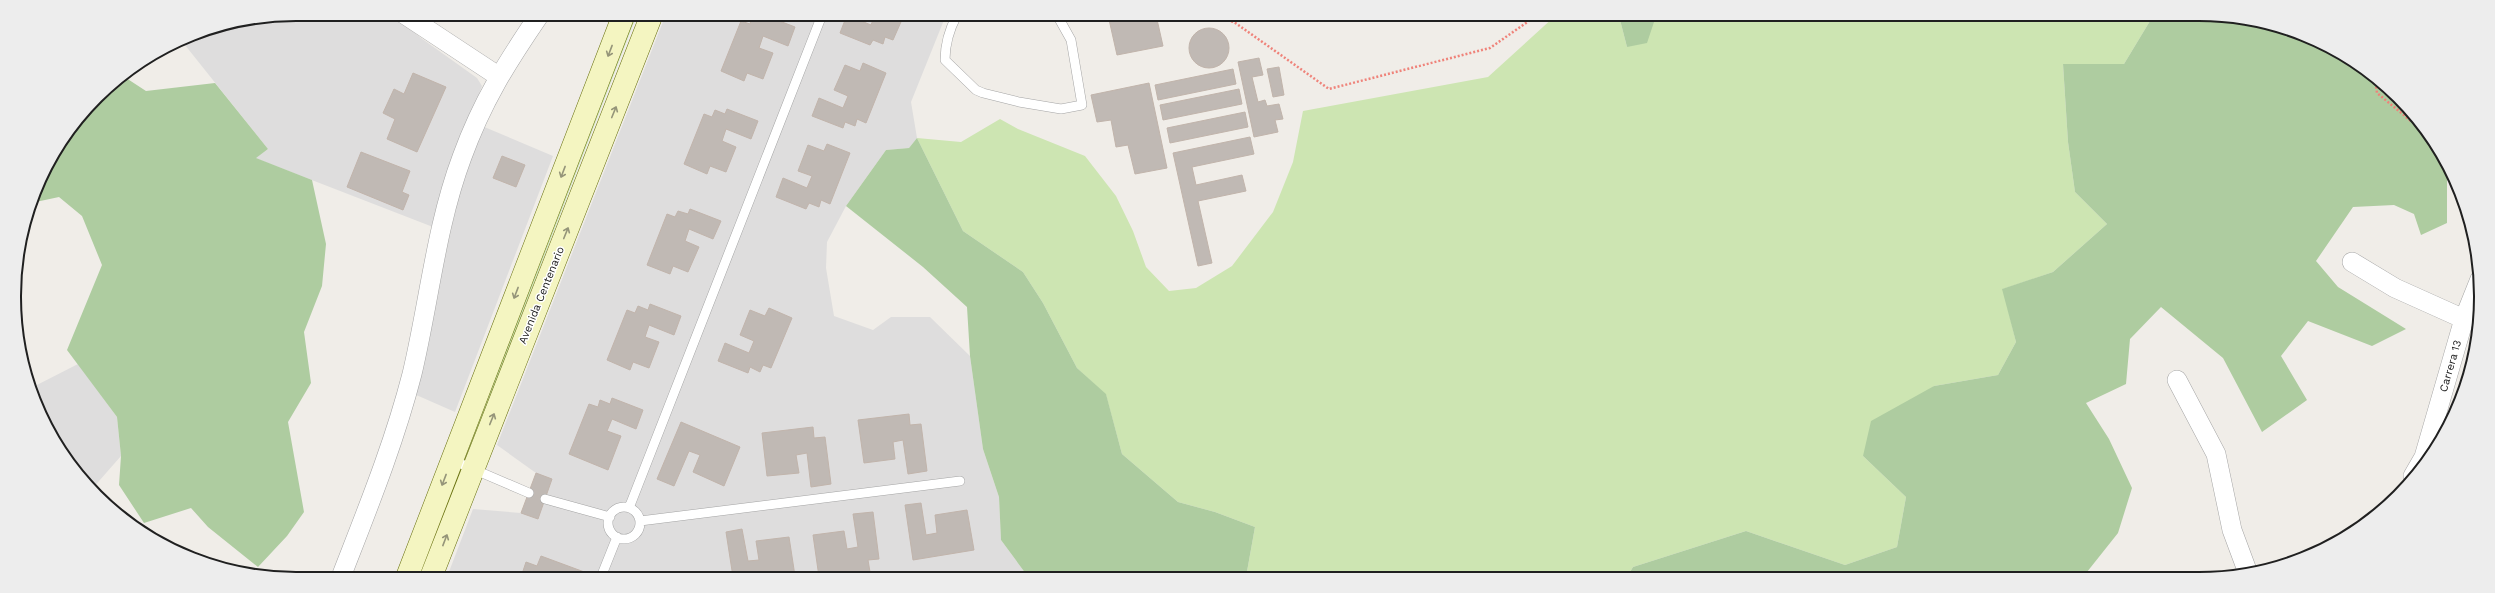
<svg xmlns="http://www.w3.org/2000/svg" width="2495" height="593" font-family="'Work Sans',sans-serif">
<style>
.residential{fill:#dedddd}
.grass{fill:#cde5b2}
.forest{fill:#aecca0}
.building{fill:#c0b9b4;stroke:#c1b4ab}
.lines{fill:none;stroke-linecap:round;stroke-linejoin:round}
.lane-casing{stroke:#a4a4a4;stroke-width:10}
.street-casing{stroke:#a4a4a4;stroke-width:20}
.secondary-casing{stroke:#68700e;stroke-width:23}
.path{stroke:#ef837a;stroke-width:2.5;stroke-dasharray:2 2;stroke-linecap:butt}
.lane{stroke:#fff;stroke-width:9}
.street{stroke:#fff;stroke-width:19}
.secondary{stroke:#f4f5c1;stroke-width:22}
.oneway{stroke:#959579}
.labels{text-anchor:middle;stroke-width:3;stroke-linejoin:round;paint-order:stroke}
.street-label{font-size:11px;fill:#202020;stroke:#fff}
.rim{fill:none;stroke:#202020;stroke-width:2}
</style>
<rect width="100%" height="100%" fill="#f0ede8"/>
<path class="residential" d="M297,14H392L421,38L477,78L482,86L441,191L433,227L255,158L268,149L181,40L189,35L242,19Z
M666,14L946,15L911,102L917,138L909,148L886,150L846,206L827,242L826,268L834,316L873,330L891,317H930L970,356L983,449L999,497L1001,540L1026,574V577H973L952,571L922,577H447L473,509L521,513L529,493L536,473L497,445Z
M482,126L553,156L455,412L414,394L463,178Z
M78,364L117,417L121,456L92,489L73,469L43,422L31,388Z"/>
<path class="grass" d="M633,14H637L421,577H417Z
M1555,16H1619L1627,47L1653,22L1656,16H2153L2124,64H2063L2068,142L2075,192L2107,224L2053,272L2003,289L2016,342L1998,375L1934,386L1863,456L1906,497L1897,547L1845,565L1746,531L1633,567L1627,577H1246L1255,527L1215,512L1178,502L1122,454L1106,395L1077,368L1043,303L1023,272L963,231L917,138L961,142L1000,119L1018,129L1085,156L1116,196L1133,231L1146,267L1169,291L1196,288L1232,266L1273,212L1293,162L1303,111L1488,77Z"/>
<path class="forest" d="M1619,16H1656L1647,43L1627,47Z
M2153,16H2236L2290,29L2340,52L2385,84L2423,125L2447,164V223L2421,235L2414,214L2394,205L2353,207L2316,261L2338,287L2406,329L2372,346L2308,321L2281,356L2307,400L2262,432L2223,358L2161,307L2130,339L2126,384L2086,403L2109,439L2132,488L2118,533L2083,577H1627L1633,567L1746,531L1845,565L1897,547L1906,497L1863,456L1871,421L1934,386L1998,375L2016,342L2002,289L2053,272L2107,224L2075,192L2068,142L2063,64H2124Z
M123,76L146,91L215,83L268,149L256,158L312,180L326,244L322,286L304,332L311,383L288,422L304,512L287,536L258,567L208,527L191,508L144,523L119,485L121,456L117,417L67,350L102,265L82,216L59,197L31,203C49,155 79,104 123,76Z
M917,138L963,231L1023,272L1043,303L1077,368L1106,394L1122,454L1178,502L1215,512L1255,527L1246,577H1026V574L1001,540L999,497L983,449L970,356L967,307L923,267L846,206L886,150L909,148Z
M952,571L973,577H922Z"/>
<path class="building" d="M764,15L795,27L788,46L763,36L759,48L773,53L763,79L747,73L744,81L721,71L741,21L750,24L752,17L762,21Z
M847,15L871,25L875,15H904L893,40L885,37L883,44L873,40L870,45L840,33Z
M1108,15H1156L1163,46L1117,55Z
M1189 48a20 20 0 1 1 40 0a20 20 0 1 1-40 0Z
M1259,58L1263,75L1252,77L1258,102L1265,100L1267,106L1279,104L1283,119L1275,120L1278,132L1254,137L1238,62Z
M863,63L886,73L866,123L857,119L855,126L845,122L843,128L812,116L819,98L843,108L848,96L834,90L845,65L860,71Z
M1279,67L1284,95L1273,97L1267,69Z
M1233,69L1236,84L1158,100L1155,85Z
M413,73L446,87L417,152L387,139L395,119L383,113L394,89L404,94Z
M1149,83L1167,168L1135,174L1128,145L1116,147L1111,120L1097,122L1091,95Z
M1239,89L1242,104L1163,120L1160,105Z
M727,109L758,121L751,139L726,129L722,141L736,147L726,172L710,166L707,174L684,164L704,114L712,117L715,110L725,114Z
M1245,112L1248,127L1170,143L1167,128Z
M1250,137L1254,154L1192,167L1196,185L1242,175L1246,191L1198,201L1212,263L1198,266L1173,153Z
M827,144L850,153L830,204L821,200L819,207L809,203L806,209L776,197L783,178L807,188L812,176L798,171L808,145L824,151Z
M361,152L410,171L402,192L409,195L403,210L347,187Z
M502,156L525,165L516,187L493,178Z
M690,209L721,221L713,239L689,229L685,241L699,247L688,272L673,266L670,274L647,265L667,214L675,217L678,211L688,214Z
M650,304L681,316L674,335L649,325L645,337L659,342L649,368L633,362L630,370L607,360L627,310L635,313L638,306L648,310Z
M769,308L792,318L771,368L763,365L760,372L750,367L748,373L718,361L725,343L749,353L754,341L740,335L750,310L765,316Z
M612,398L643,410L636,429L612,419L607,431L621,436L608,470L569,454L589,404L598,407L600,400L610,404Z
M909,414L910,425L921,424L927,471L908,474L903,440L893,442L895,459L864,463L858,420Z
M681,422L740,447L724,486L693,472L700,455L689,451L674,486L657,479Z
M813,427L814,438L825,437L831,484L811,487L807,453L796,455L799,473L767,476L762,433Z
M536,473L552,479L538,519L521,513Z
M921,503L926,535L937,533L935,515L967,510L974,550L913,560L905,505Z
M873,512L879,559L868,560L870,572L819,577L813,535L844,531L847,549L858,547L853,514Z
M742,529L748,561L759,560L756,541L789,537L795,576L733,577L726,532Z
M541,556L587,573L586,577H521L526,562L537,566Z"/>
<g class="lines">
<g class="lane-casing">
<path id="lane" d="M957,15C949,30 945,43 945,60L976,90L983,93L1019,102L1061,109L1082,105L1071,40L1057,15
M452,460L529,493
M545,499L610,517
M608 523a16 16 0 1 1 32 0a16 16 0 1 1-32 0Z
M629,508L822,15
M640,521L960,481
M601,577L617,537"/>
</g>
<g class="street-casing">
<path id="street" d="M404,14L498,76
M2352,262L2395,288L2464,319
M2177,380L2216,454L2232,530L2248,573
M2413,476L2424,457L2464,319L2480,279
M341,577C367,510 394,444 412,374C429,303 436,226 462,157C482,102 507,62 540,14"/>
</g>
<g class="secondary-casing">
<path id="secondary" d="M407,577L624,14
M431,577L652,14"/>
</g>
<path class="path" d="M1208,15L1234,22L1329,89L1490,48L1536,16
M2378,79L2376,85L2377,93L2411,121L2419,120"/>
<use href="#lane" class="lane"/>
<use href="#street" class="street"/>
<use href="#secondary" class="secondary"/>
</g>
<defs><path id="oneway-shaft" d="M-6 0H5M1.5-3L5.5 0L1.5 3" fill="none" stroke-width="1.6" stroke-linecap="round" stroke-linejoin="round"/></defs>
<g class="oneway">
<use href="#oneway-shaft" transform="translate(610 51) rotate(111)"/>
<use href="#oneway-shaft" transform="translate(614 112) rotate(-68)"/>
<use href="#oneway-shaft" transform="translate(563 172) rotate(111)"/>
<use href="#oneway-shaft" transform="translate(566 233) rotate(-68)"/>
<use href="#oneway-shaft" transform="translate(516 293) rotate(111)"/>
<use href="#oneway-shaft" transform="translate(492 419) rotate(-68)"/>
<use href="#oneway-shaft" transform="translate(444 480) rotate(111)"/>
<use href="#oneway-shaft" transform="translate(445 540) rotate(-69)"/>
</g>
<g class="labels">
<g class="street-label">
<text transform="translate(541 295) rotate(-68)" y="4">Avenida Centenario</text>
<text transform="translate(2450 366) rotate(-74)" y="4">Carrera 13</text>
</g>
</g>
<path d="M0 0H2495V593H0ZM296 21H2199A275 275 0 0 1 2474 296V297A275 275 0 0 1 2199 572H296A275 275 0 0 1 21 297V296A275 275 0 0 1 296 21Z" fill="#ededed" fill-rule="evenodd"/>
<path class="rim" d="M296 21H2199A275 275 0 0 1 2474 296V297A275 275 0 0 1 2199 572H296A275 275 0 0 1 21 297V296A275 275 0 0 1 296 21Z"/>
</svg>
